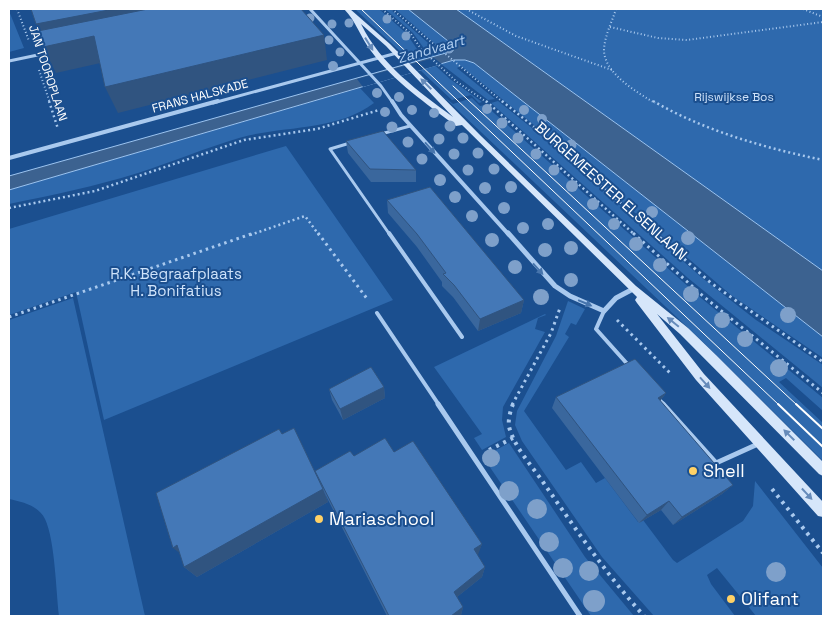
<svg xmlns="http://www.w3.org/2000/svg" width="832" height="625" font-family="'Space Grotesk',sans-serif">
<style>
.green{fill:#2e69ad}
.water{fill:#3c6290;stroke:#9cc4f0}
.pier{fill:#1b4f8f}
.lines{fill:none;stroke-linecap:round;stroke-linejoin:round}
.path-far3{stroke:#a9c9ee;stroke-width:2;stroke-dasharray:1 2.5;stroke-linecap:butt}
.path-far2{stroke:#a9c9ee;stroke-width:2.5;stroke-dasharray:2 3;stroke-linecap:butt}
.path-far1{stroke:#a9c9ee;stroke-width:3;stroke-dasharray:2.5 4;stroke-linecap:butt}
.path{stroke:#a9c9ee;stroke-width:4;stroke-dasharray:3 5;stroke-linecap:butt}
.service-far2{stroke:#a9c9ee;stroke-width:3}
.service-far1{stroke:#a9c9ee;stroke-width:4}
.service{stroke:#a9c9ee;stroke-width:5}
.minor-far2{stroke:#a9c9ee;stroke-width:3}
.minor-far1{stroke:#a9c9ee;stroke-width:4}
.minor{stroke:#a9c9ee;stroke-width:5}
.secondary{fill:#d6e6fa;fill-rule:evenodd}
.tram-far1{stroke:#fff;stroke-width:1}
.tram{stroke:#fff;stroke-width:2}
.tree{fill:#7ea0ca}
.wall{fill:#3a679d}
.shaded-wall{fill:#305480}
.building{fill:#4478b7;stroke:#305480}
.oneway{fill:#668bba}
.oneway2{fill:#4674ac}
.poi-dot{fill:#ffd166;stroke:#1b4f8f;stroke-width:2}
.labels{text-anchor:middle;stroke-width:4;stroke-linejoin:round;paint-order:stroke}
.far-street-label{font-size:12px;fill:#fff;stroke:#1b4f8f}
.far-park-label{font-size:12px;fill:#cfe3fa;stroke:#1b4f8f}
.far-water-label{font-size:14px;font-style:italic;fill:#b5d3f5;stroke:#1b4f8f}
.street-label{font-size:15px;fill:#fff;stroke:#1b4f8f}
.park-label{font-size:15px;fill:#cfe3fa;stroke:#1b4f8f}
.near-poi-label{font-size:18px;fill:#fff;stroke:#1b4f8f;text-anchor:start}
</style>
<rect width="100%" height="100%" fill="#1b4f8f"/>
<path class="green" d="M355,9H379L406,33L417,49L450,79L482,102L479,103L471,95L452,100Z
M385,9H390L436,50L441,49L395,9H408L453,45V51L434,58L423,47L413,33Z
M456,9H823V271L507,45Z
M9,11L24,48L9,52Z
M460,59L474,63L823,337V358L731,295L607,189L549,137L461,66L457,68L495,99L488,100L441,64Z
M360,88L374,103C335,132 284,125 239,138C205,148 172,162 138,173C96,186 53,195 9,204V190Z
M443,96L453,104L472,98L480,106L485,105L701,298L823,398V411L786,378L779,382L823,423V461L704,343Z
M498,101L542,136L701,277L756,320L823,365V388L688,278L491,103Z
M286,146L393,300L104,420L76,292L9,315V229Z
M73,298L145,616H59C56,591 55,540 45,519C38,505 22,502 9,499V320Z
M568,301L585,309L576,325L571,323L565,334L569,337L524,411L566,470L581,462L596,483L605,478L638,522L643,520L673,560L677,563L743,521L753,506L755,481L823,568V616H756L717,568L707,575L711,584L735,616H654L602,557L522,441L515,425L517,411L556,336Z
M545,314L546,315L538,318L535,329L545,332L503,407L502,420L506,437L482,450L474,438L482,434L434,367Z
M509,443L585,557L634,616H591L483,457Z"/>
<path class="water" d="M408,9H456L823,271V337L474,63L465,60H454L9,190V176L453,51V45Z"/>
<path class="pier" d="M434,58L442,64L363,87L357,79Z"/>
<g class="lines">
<path class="path-far3" d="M17,9L29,41
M382,9L411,34L421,49L457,82L488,103
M392,9L504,103
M466,9L516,36L612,70
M616,9C612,22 604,37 604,51C605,74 638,93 655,103
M803,9L823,17
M610,27L658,38L687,40L823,22
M39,70L50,103"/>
<path class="path-far2" d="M49,101L58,129
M486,101L635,235
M502,101L544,135L657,235
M653,101C705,131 765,148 823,160
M9,208L95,191L244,140L317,129L379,110
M250,235L305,216L319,235"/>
<path class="path-far1" d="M318,233L368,300
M633,233L703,296L823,393
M655,233L711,283L823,362
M9,317L254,233
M617,320L671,374
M512,405L551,333L560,308"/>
<path class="path" d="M513,404C510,412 507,422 510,430C516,449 532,466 543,482C575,528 606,574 644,616
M489,450L513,438
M772,489L823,553"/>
<path class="service-far2" d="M381,134L410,126
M350,143L330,149L390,235"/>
<path class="service-far1" d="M389,233L462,337
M604,311L596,329L630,367
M377,313L439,405
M658,398L664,405"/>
<path class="service" d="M438,404L580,616
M663,404L716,463L758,444"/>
<path class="minor-far2" d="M310,9L381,86L393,103
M9,61L52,52
M213,103L397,53"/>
<path class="minor-far1" d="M392,101L401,115L509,235
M9,158L218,101"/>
<path class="minor" d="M508,233L555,286L570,296L604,311L616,298L633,289"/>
<path class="secondary" d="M344,9H350L390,44L481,136L636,286L688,328L716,355L823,462V476L819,474L680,334L657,314L704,374L823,502V517L818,516L696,380L637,303L635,300L637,297L462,125L456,126C426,103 394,82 371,51C361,38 356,21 344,9ZM361,24L386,46L453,117C418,91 381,65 361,24Z"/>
<path class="tram-far1" d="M361,9L779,405
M453,86L797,405"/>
<path class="tram" d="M778,404L823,447
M796,404L823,429"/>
</g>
<g class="tree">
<circle cx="310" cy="18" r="4.5"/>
<circle cx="387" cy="19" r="4.5"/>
<circle cx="349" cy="23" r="4.5"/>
<circle cx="332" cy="24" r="4.5"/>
<circle cx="406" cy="36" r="4.5"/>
<circle cx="329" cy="40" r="4.5"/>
<circle cx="449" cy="49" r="4.5"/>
<circle cx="340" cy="52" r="4.5"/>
<circle cx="333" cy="66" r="5"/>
<circle cx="377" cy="93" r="5"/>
<circle cx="399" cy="97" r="5"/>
<circle cx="487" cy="109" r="5"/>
<circle cx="412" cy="110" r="5"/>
<circle cx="524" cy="110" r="5"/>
<circle cx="385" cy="112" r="5"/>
<circle cx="434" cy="113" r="5"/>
<circle cx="542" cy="119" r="5"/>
<circle cx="502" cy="123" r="5.5"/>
<circle cx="450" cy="126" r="5.5"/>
<circle cx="392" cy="127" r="5.5"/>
<circle cx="463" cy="138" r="5.5"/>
<circle cx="518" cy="138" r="5.5"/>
<circle cx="439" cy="139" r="5.5"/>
<circle cx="408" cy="142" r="5.5"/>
<circle cx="571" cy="145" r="5.5"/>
<circle cx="478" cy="153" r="5.5"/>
<circle cx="454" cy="154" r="5.5"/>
<circle cx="536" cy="154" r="5.5"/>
<circle cx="422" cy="159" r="5.5"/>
<circle cx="494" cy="169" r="5.5"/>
<circle cx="468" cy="170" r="5.5"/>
<circle cx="554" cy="170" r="5.5"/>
<circle cx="440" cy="180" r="6"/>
<circle cx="572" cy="186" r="6"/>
<circle cx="511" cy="187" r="6"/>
<circle cx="485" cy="188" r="6"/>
<circle cx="455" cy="197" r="6"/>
<circle cx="593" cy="204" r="6"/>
<circle cx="504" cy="208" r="6"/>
<circle cx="652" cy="212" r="6"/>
<circle cx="472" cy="216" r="6"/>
<circle cx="548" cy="224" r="6"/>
<circle cx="614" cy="224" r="6"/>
<circle cx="523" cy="228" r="6"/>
<circle cx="688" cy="238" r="7"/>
<circle cx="492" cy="240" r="7"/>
<circle cx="636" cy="244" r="7"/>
<circle cx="571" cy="248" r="7"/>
<circle cx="545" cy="250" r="7"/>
<circle cx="660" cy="265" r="7"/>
<circle cx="515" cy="267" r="7"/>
<circle cx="571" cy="280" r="7"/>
<circle cx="691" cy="294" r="8"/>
<circle cx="541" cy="297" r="8"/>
<circle cx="788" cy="315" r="8"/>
<circle cx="722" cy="320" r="8"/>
<circle cx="745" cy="339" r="8"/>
<circle cx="779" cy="368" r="9"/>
<circle cx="491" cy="458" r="9"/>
<circle cx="509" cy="491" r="10"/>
<circle cx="537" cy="509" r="10"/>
<circle cx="549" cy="542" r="10"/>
<circle cx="563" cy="568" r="10"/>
<circle cx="589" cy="571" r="10"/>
<circle cx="776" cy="572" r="10"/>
<circle cx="594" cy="601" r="11"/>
</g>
<path class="wall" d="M346,141L416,170V182H371L348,153Z
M387,200L524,300L521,313L478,331L453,297L442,286V282L417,247L388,213Z
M384,387L385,398L343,420L332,400L329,389Z
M666,393L660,401L733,485L722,494L673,525L661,510L639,523L552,408L556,397Z
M282,434L317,477L315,471L354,456L394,452L482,544L477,555L485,567L482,577L457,597L463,607L461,615L459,616H387L325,494L328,502L197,577L184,567Z"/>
<path class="shaded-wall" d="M114,9H239L105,62L56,73L43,47L47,46L36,24Z
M324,35L327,60L118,113L105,87Z
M524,300L521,313L478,331L480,319Z
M384,387L385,398L343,420L340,409Z
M666,393L658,404V398Z
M733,485L722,494L673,525L682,517Z
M323,489L328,502L197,577L184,567Z
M669,501L661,510L639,523L647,515Z
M482,544L478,555L471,560L474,549Z
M177,545L186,558L173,548Z
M485,567L482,577L452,601L454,592Z
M463,607L461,615L459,616H451Z"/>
<path class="building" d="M31,9H114L36,24Z
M148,9H301L324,35L105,87L94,36L43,47L38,31Z
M383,131L416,170L370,169L346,141Z
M430,187L524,300L480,319L454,285L443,274L446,273L417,234L387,200Z
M635,359L666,393L658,398L733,485L682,517L669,501L647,515L556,397Z
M371,367L384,387L340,409L329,389Z
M294,428L323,489L184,567L177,545L173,548L156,493L279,429L282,434Z
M385,438L394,452L413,441L482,544L474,549L485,567L454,592L463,607L451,616H389L315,471L350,451L354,456Z"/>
<defs><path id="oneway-solid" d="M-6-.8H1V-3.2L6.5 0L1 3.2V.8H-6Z" transform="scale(1.25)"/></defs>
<g class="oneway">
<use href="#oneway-solid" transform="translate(369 44) rotate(58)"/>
<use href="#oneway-solid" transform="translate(426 84) rotate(-135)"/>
<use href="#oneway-solid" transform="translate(673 322) rotate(-141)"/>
<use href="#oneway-solid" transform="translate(705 383) rotate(48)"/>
<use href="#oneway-solid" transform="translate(789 435) rotate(-135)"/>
<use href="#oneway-solid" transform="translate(807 494) rotate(47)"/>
</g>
<g class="oneway2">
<use href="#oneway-solid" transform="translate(430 148) rotate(48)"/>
<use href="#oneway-solid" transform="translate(538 269) rotate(48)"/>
<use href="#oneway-solid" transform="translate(585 303) rotate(23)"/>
</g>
<g class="poi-dot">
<circle cx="693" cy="471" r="5"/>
<circle cx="319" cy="519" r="5"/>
<circle cx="731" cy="599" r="5"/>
</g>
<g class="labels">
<g class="far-street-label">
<text transform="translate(48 73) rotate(72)" y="4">JAN TOOROPLAAN</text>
<text transform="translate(200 96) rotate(-15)" y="4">FRANS HALSKADE</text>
</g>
<g class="far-park-label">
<text x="734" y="101">Rijswijkse Bos</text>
</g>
<g class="far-water-label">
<text transform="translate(431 49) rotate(-16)" y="5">Zandvaart</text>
</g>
<g class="street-label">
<text transform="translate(611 191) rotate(42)" y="5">BURGEMEESTER ELSENLAAN</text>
</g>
<g class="park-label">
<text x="176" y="279">R.K. Begraafplaats<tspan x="176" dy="17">H. Bonifatius</tspan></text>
</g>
<g class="near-poi-label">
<text x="703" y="477">Shell</text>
<text x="329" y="525">Mariaschool</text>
<text x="741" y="605">Olifant</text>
</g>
</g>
<rect width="832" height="625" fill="none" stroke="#ffffff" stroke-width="20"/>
</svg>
